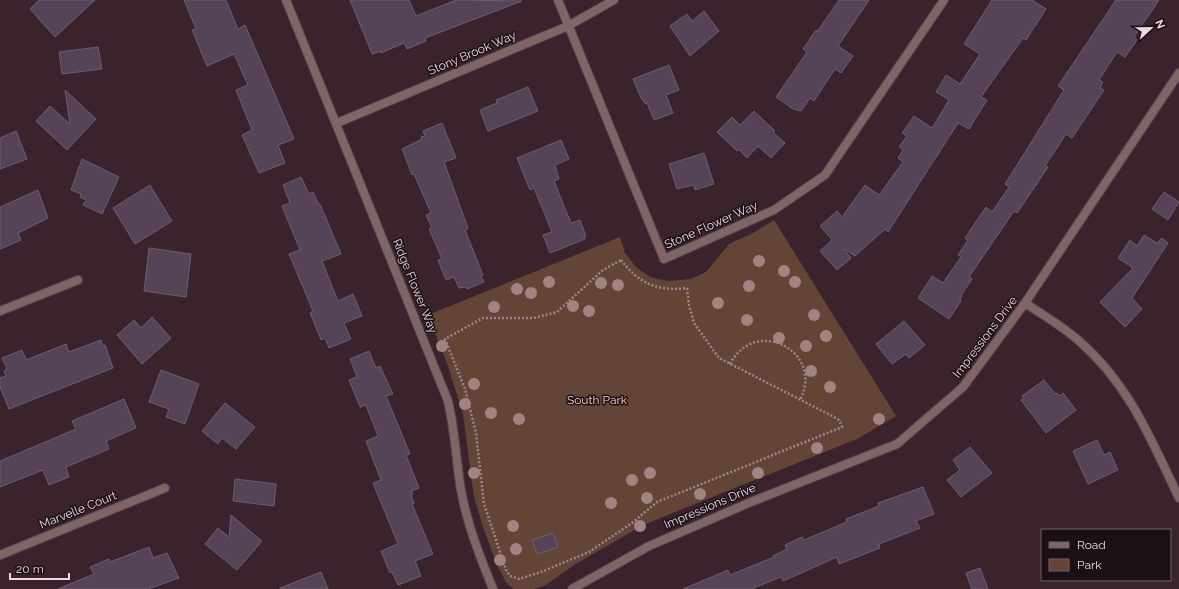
<svg xmlns="http://www.w3.org/2000/svg" width="1179" height="589" font-family="Raleway,sans-serif">
<style>
.green{fill:#634537}
.building{fill:#554357;stroke:#6e5c70}
.lines{fill:none;stroke-linecap:round;stroke-linejoin:round}
.street-casing{stroke:#57414b;stroke-width:10}
.path{stroke:#9a868f;stroke-width:2.5;stroke-dasharray:2 2;stroke-linecap:butt}
.street{stroke:#7f6565;stroke-width:8}
.tree{fill:#a18481}
.labels{text-anchor:middle;stroke-width:3;stroke-linejoin:round;paint-order:stroke}
.street-label{font-size:12px;fill:#ecdce2;stroke:#1b1015}
.park-label{font-size:12px;fill:#f5d3c5;stroke:#1b1015}
</style>
<rect width="100%" height="100%" fill="#3b232e"/>
<path class="green" d="M774,220L896,416L857,439L643,525L574,565L546,585L534,589H514L507,584L497,565L484,530L474,497L463,414L447,363L428,315L620,237L625,253L636,267L650,277L667,281L691,279L706,272L729,244L755,232Z"/>
<path class="building" d="M39,0H95L55,37L30,9Z
M184,0H226L238,29L245,25L294,139L278,145L285,163L259,173L242,135L252,130L236,90L248,85L234,54L207,66L192,30L196,29Z
M350,0H409L416,16L456,0L522,1L425,38L426,41L407,49L404,43L381,53V51L372,54Z
M839,0H869L838,46L853,56L841,73L835,69L814,101L810,98L801,111L793,109L776,97L807,52L803,49L816,30L817,32Z
M992,0H1032L1046,9L1026,40L1023,38L981,97L987,100L969,129L958,123L888,232L885,229L855,256L844,249L851,258L837,270L820,251L832,240L820,226L837,211L842,217L865,185L879,195L903,162L898,158L903,150L899,147L907,136L902,133L914,116L932,128L949,100L936,92L946,75L960,84L980,54L964,44Z
M1116,0H1159L1134,37L1137,40L1125,57L1117,52L1099,80L1103,82L1100,88L1104,90L1072,138L1066,134L1045,166L1048,167L1032,191L1017,213L1014,211L969,277L972,279L962,294L960,300L961,301L949,319L918,298L932,276L943,283L961,257L958,255L968,240L965,238L986,207L992,212L1009,187L1005,184L1064,90L1058,86Z
M704,11L719,31L690,56L670,26L687,14L692,21Z
M98,47L102,69L62,74L59,52Z
M669,65L679,90L666,95L673,113L654,120L647,103L645,104L643,100H642L633,79Z
M528,87L538,111L488,131L480,110L497,103L496,100Z
M65,90L96,119L67,150L36,121L50,106L70,124Z
M754,111L775,131L773,132L785,143L771,158L758,146L747,158L738,149L737,151L717,132L732,117L740,125Z
M442,123L456,158L444,162L468,228L465,230L483,275L481,276L484,282L467,289L466,287L459,288L454,277L446,280L438,260L442,259L429,229L432,228L426,215L431,213L414,174L412,175L402,149L422,139L421,137L425,136L423,131Z
M16,131L27,159L0,169V138Z
M561,140L569,159L555,165L559,179L554,181L571,223L580,220L586,236L584,237L585,239L550,253L543,235L552,232L534,188L530,190L517,158Z
M704,153L714,184L695,190L694,185L677,189L669,164Z
M82,159L119,177L102,214L83,205L86,200L80,197L81,194L71,190Z
M301,177L309,194L313,192L319,205L320,204L341,254L322,261L338,301L353,294L362,316L344,323L351,339L329,348L325,338L321,340L310,313L313,311L289,254L300,250L282,206L290,203L283,185Z
M150,185L172,221L135,244L113,208Z
M38,190L48,218L18,233L21,240L0,249V207Z
M1164,192L1179,202L1168,220L1152,209Z
M1144,235L1157,243L1162,238L1168,243L1132,298L1142,309L1125,327L1100,302L1133,268L1118,258L1130,240L1137,246Z
M149,248L191,254L186,297L144,291Z
M152,317L171,338L142,364L117,335L134,320L141,328Z
M904,321L925,345L909,358L906,354L892,364L876,344Z
M101,340L103,346L105,345L113,368L9,409L0,387V378L6,376L4,371L7,369L2,358L22,350L26,360L66,344L69,352Z
M369,351L376,368L380,366L393,394L386,396L410,454L406,455L419,488L411,491L413,494L411,495L414,503L412,504L433,554L415,561L421,576L398,585L392,572L390,573L381,551L398,544L373,483L381,480L366,441L378,436L366,405L360,407L349,380L357,377L350,359Z
M161,370L199,384L185,424L166,417L169,409L149,402Z
M1044,380L1055,394L1057,393L1059,396L1063,393L1076,410L1046,433L1021,400L1024,398L1022,396Z
M124,399L136,428L106,441L109,449L66,467L69,477L49,485L43,470L0,487V461L76,429L72,421Z
M225,403L255,427L236,449L222,438L218,444L202,431Z
M1097,440L1104,455L1110,452L1118,470L1088,484L1073,451Z
M970,447L992,473L961,497L947,480L960,470L953,460Z
M235,479L276,484L274,506L233,501Z
M923,487L934,514L916,521L920,528L879,544L880,548L839,564L837,557L783,581L781,577L751,589H683L728,570L730,575L774,557L773,556L787,549L785,545L802,537L804,540L847,522L846,519L879,506L878,503Z
M231,515L262,541L237,570L205,544L218,528L229,537Z
M553,533L558,547L537,554L532,540Z
M149,547L153,558L167,553L179,578L148,589H58L94,574L90,567L109,559L110,562Z
M980,568L988,589H972L966,573Z
M321,572L328,589H280V588Z"/>
<g class="lines">
<g class="street-casing">
<path id="street" d="M286,0L448,401C455,431 456,460 461,490C467,524 480,557 493,589
M558,0L664,259L774,210L825,175L944,0
M337,123L568,26L614,0
M1025,303C1043,315 1062,326 1078,340C1129,384 1151,439 1179,498
M0,311L78,280
M0,555L165,488
M572,589L649,546L751,502L897,444L963,387L1025,303L1179,73"/>
</g>
<path class="path" d="M621,260C638,283 658,292 687,288L689,305L694,323L719,358L832,416L839,420L842,427L657,502L632,523L589,552L541,572L519,579L510,576L506,570L484,504L476,433L465,389L445,339L483,318H534L557,312L603,270Z
M730,364C756,315 825,352 800,400"/>
<use href="#street" class="street"/>
</g>
<g class="tree">
<circle cx="759" cy="261" r="6"/>
<circle cx="784" cy="271" r="6"/>
<circle cx="549" cy="282" r="6"/>
<circle cx="795" cy="282" r="6"/>
<circle cx="601" cy="283" r="6"/>
<circle cx="618" cy="285" r="6"/>
<circle cx="749" cy="286" r="6"/>
<circle cx="517" cy="289" r="6"/>
<circle cx="531" cy="293" r="6"/>
<circle cx="718" cy="303" r="6"/>
<circle cx="573" cy="306" r="6"/>
<circle cx="494" cy="307" r="6"/>
<circle cx="589" cy="311" r="6"/>
<circle cx="814" cy="315" r="6"/>
<circle cx="747" cy="320" r="6"/>
<circle cx="826" cy="336" r="6"/>
<circle cx="779" cy="338" r="6"/>
<circle cx="442" cy="346" r="6"/>
<circle cx="806" cy="346" r="6"/>
<circle cx="811" cy="371" r="6"/>
<circle cx="474" cy="384" r="6"/>
<circle cx="830" cy="387" r="6"/>
<circle cx="465" cy="404" r="6"/>
<circle cx="491" cy="413" r="6"/>
<circle cx="519" cy="419" r="6"/>
<circle cx="879" cy="419" r="6"/>
<circle cx="817" cy="448" r="6"/>
<circle cx="474" cy="473" r="6"/>
<circle cx="650" cy="473" r="6"/>
<circle cx="758" cy="473" r="6"/>
<circle cx="632" cy="480" r="6"/>
<circle cx="700" cy="494" r="6"/>
<circle cx="647" cy="498" r="6"/>
<circle cx="611" cy="503" r="6"/>
<circle cx="513" cy="526" r="6"/>
<circle cx="640" cy="526" r="6"/>
<circle cx="516" cy="549" r="6"/>
<circle cx="500" cy="560" r="6"/>
</g>
<g class="labels">
<g class="street-label">
<text transform="translate(472 53) rotate(-23)" y="4">Stony Brook Way</text>
<text transform="translate(711 225) rotate(-24)" y="4">Stone Flower Way</text>
<text transform="translate(415 286) rotate(68)" y="4">Ridge Flower Way</text>
<text transform="translate(985 337) rotate(-53)" y="4">Impressions Drive</text>
<text transform="translate(710 506) rotate(-23)" y="4">Impressions Drive</text>
<text transform="translate(78 510) rotate(-22)" y="4">Marvelle Court</text>
</g>
<g class="park-label">
<text x="597" y="404">South Park</text>
</g>
</g>
<rect x="1041" y="529" width="130" height="52" fill="#1b1015" stroke="#6f6267"/>
<rect x="1049" y="542" width="20" height="6" fill="#7f6565" stroke="#6f6267"/>
<text x="1077" y="549" font-size="12" fill="#ecdce2">Road</text>
<rect x="1049" y="559" width="20" height="12" fill="#634537" stroke="#6f6267"/>
<text x="1077" y="569" font-size="12" fill="#ecdce2">Park</text>
<g transform="translate(1151 28) rotate(68)" stroke="#1b1015" stroke-width="3" paint-order="stroke">
<path d="M0-3L7 15L0 10L-7 15Z" fill="#ecdce2"/>
<text y="-6" font-size="11" font-weight="bold" text-anchor="middle" fill="#ecdce2">N</text>
</g>
<path d="M10 573v6h59v-6" fill="none" stroke="#ecdce2" stroke-width="2"/>
<text x="16" y="573" font-size="12" fill="#ecdce2" stroke="#1b1015" stroke-width="3" paint-order="stroke">20 m</text>
</svg>
